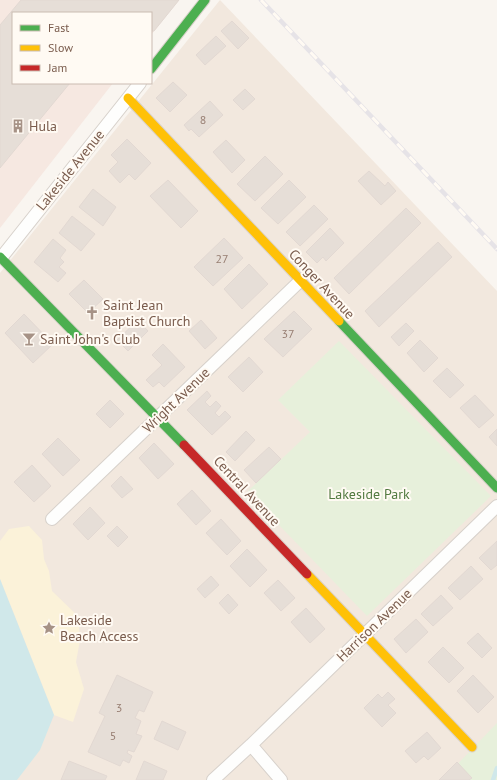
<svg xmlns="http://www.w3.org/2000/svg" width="497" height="780" font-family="'PT Sans',sans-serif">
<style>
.residential{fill:#f2e8de}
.commercial{fill:#f6e8e1}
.green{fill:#e7f0db}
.sand{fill:#fbf2d9}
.water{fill:#d0e8ea}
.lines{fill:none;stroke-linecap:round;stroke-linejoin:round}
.stream{stroke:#d0e8ea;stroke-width:4.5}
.building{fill:#e6ded7;stroke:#e2d8d2}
.street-casing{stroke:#d7d1cb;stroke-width:14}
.fast-casing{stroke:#d9d2cb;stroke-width:11}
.slow-casing{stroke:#d9d2cb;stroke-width:11}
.jam-casing{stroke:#d9d2cb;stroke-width:11}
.street{stroke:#fefefd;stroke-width:12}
.fast{stroke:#4caf50;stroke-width:9}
.slow{stroke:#ffc107;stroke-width:9}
.jam{stroke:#c62828;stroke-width:9}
.rail-casing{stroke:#e6e3e7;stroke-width:4.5}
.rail{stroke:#fffaf3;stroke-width:3;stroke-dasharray:9;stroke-linecap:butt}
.labels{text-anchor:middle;stroke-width:4;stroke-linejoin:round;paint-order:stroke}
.number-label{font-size:12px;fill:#977e72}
.poi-label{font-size:14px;fill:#7a5c4d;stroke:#fffaf3;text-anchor:start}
.street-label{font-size:14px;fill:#7a5c4d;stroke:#fffaf3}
.park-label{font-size:14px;fill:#537a41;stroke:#fffaf3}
</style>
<rect width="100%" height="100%" fill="#f9f5f0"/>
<path class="residential" d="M220,0L497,291V780H0V273Z"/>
<path class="commercial" d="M0,0H179L151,35V13H13V83H113L0,228Z"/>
<path class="green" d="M339,341L491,496L367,616L247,492L310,432L278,400Z
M497,723V780H440L448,774Z"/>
<path class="sand" d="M29,526L42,540L44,559L49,571L52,591L78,616L80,640L76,662L84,689L73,722L54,715L0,579V541L9,529Z"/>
<path class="water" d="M0,579L54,715L40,750L17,780H0Z"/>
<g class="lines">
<path class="stream" d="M493,780L497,768"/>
</g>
<path class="building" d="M21,0H179L154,31H151V13H13V83H70L0,168V25Z
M232,21L249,38L238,49L221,31Z
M216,36L226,46L205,65L196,55Z
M173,82L187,95L170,112L156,98Z
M245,89L255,99L243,110L233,100Z
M210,101L223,115L199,137L191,129L189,131L184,125Z
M127,139L151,163L135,180L129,174L120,183L109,171L118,162L111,155Z
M226,140L245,160L232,173L213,152Z
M265,156L283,174L255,201L237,184Z
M369,171L385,186L388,182L396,191L381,205L358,181Z
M168,180L198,211L181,228L150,196Z
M289,180L306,197L278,224L261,208Z
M93,189L116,207L103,226L79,207Z
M314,205L328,219L300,246L286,232Z
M406,208L421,223L349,294L334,278Z
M72,216L95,234L81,251L59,233Z
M330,228L344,243L326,261L323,257L317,263L306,252Z
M224,238L243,258L213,286L194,267Z
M53,239L66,250L60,258L64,262L59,267L66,273L58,282L34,262Z
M438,242L452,257L379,327L365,311Z
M249,264L268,284L242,309L224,289Z
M84,280L103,299L88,313L69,294Z
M294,311L312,329L283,357L264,339Z
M24,314L53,344L33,363L5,333Z
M138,320L148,331L128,351L117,340Z
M201,320L217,338L205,349L189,331Z
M406,323L414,331L399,346L391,337Z
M420,340L438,358L424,372L407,353Z
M163,344L185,367L164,387L159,382L153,387L146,380L162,365L152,355Z
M249,357L263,372L243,392L228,377Z
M447,368L464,385L450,398L433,381Z
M207,391L211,396L205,402L210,407L216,401L221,406L215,413L219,417L225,411L231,417L212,435L187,410Z
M475,395L494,415L479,428L460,408Z
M110,400L124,414L110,428L96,414Z
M497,429V446L489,437Z
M246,431L255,440L235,461L226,452Z
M58,438L80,460L63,476L42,454Z
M154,443L174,464L158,479L139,458Z
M269,447L281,459L256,483L244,470Z
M32,465L51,486L34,502L14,482Z
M121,476L133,489L122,498L111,486Z
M192,490L211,511L196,525L177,504Z
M90,507L105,523L88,540L73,524Z
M221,519L241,541L227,555L206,533Z
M117,526L128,537L118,547L107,536Z
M497,541V565L491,570L479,558Z
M247,549L267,570L250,587L230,566Z
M471,566L483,579L460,600L448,588Z
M211,576L219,585L205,598L197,589Z
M278,580L295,598L281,611L264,593Z
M228,594L238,605L229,614L219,603Z
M441,595L453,608L433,626L421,614Z
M306,608L325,629L310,643L291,622Z
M416,619L428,632L406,653L394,639Z
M478,633L492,648L482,658L467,643Z
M443,647L464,668L449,683L428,662Z
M117,675L153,692L144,712L139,710L135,718L141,721L136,734L142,736L134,752L128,750L127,753L132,756L129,763L123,760L120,766L88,752L105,716L99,713Z
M473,675L494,697L478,713L457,691Z
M388,692L395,699L388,705L396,713L382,727L364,708L378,694L382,698Z
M162,721L186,732L178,750L154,739Z
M427,732L441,748L428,760L424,756L416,763L405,751Z
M69,761L107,776L105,780H61Z
M144,761L167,771L163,780H136Z
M457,762L472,778L469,780H439Z"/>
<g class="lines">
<g class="street-casing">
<path id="street" d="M1,258L140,83
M52,519L300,281
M251,745L281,780
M213,780L251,745L497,506"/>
</g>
<g class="fast-casing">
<path id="fast" d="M151,69L205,0
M0,257L184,445
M339,321L497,488"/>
</g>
<g class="slow-casing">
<path id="slow" d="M128,98L339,321
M307,574L472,747"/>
</g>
<g class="jam-casing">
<path id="jam" d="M184,445L307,574"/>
</g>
<use href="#street" class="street"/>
<use href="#fast" class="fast"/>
<use href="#slow" class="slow"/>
<use href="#jam" class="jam"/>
<g class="rail-casing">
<path id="rail" d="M261,0L497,249"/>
</g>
<use href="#rail" class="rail"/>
</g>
<defs>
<g id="building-bare" transform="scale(1.08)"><path d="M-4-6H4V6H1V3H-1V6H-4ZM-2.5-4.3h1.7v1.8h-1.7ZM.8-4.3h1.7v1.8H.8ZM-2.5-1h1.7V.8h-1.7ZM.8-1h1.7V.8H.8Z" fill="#a69286" stroke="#fffaf3" stroke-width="2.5" paint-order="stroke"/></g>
<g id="church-bare" transform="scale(1.08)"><path d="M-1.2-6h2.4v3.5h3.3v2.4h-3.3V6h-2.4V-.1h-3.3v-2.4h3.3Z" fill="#a69286" stroke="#fffaf3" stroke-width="2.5" paint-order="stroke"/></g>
<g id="bar-bare" transform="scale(1.08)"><path d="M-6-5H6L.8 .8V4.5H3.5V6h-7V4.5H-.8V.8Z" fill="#a69286" stroke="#fffaf3" stroke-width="2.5" paint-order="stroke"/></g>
<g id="sight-bare" transform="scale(1.08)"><path d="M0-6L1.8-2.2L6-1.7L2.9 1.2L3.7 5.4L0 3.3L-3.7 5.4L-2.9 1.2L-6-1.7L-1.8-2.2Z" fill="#a69286" stroke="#fffaf3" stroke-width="2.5" paint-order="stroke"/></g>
</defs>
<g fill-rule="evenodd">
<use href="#building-bare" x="18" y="126"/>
<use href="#church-bare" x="92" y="313"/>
<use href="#bar-bare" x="29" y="339"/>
<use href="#sight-bare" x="49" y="628"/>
</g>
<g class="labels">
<g class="number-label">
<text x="203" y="124">8</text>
<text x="222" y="263">27</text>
<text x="288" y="338">37</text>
<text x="119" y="712">3</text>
<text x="113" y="740">5</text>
</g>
<g class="poi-label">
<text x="29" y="131">Hula</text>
<text x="103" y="310">Saint Jean<tspan x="103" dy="16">Baptist Church</tspan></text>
<text x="40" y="344">Saint John's Club</text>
<text x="60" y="625">Lakeside<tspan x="60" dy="16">Beach Access</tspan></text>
</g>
<g class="street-label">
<text transform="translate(70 170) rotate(-51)" y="5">Lakeside Avenue</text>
<text transform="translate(322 284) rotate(47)" y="5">Conger Avenue</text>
<text transform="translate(176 400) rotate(-44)" y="5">Wright Avenue</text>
<text transform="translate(247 491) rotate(47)" y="5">Central Avenue</text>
<text transform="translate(374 625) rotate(-44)" y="5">Harrison Avenue</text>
</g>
<g class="park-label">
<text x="369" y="499">Lakeside Park</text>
</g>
</g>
<rect x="12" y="12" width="140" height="72" fill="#fffaf3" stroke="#cabbb1"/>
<rect x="20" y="25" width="20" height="6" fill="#4caf50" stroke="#cabbb1"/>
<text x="48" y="32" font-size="12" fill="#7a5c4d">Fast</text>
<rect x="20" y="45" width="20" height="6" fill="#ffc107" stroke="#cabbb1"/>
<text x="48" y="52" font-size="12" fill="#7a5c4d">Slow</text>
<rect x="20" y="65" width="20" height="6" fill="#c62828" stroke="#cabbb1"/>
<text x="48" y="72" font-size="12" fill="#7a5c4d">Jam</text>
</svg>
